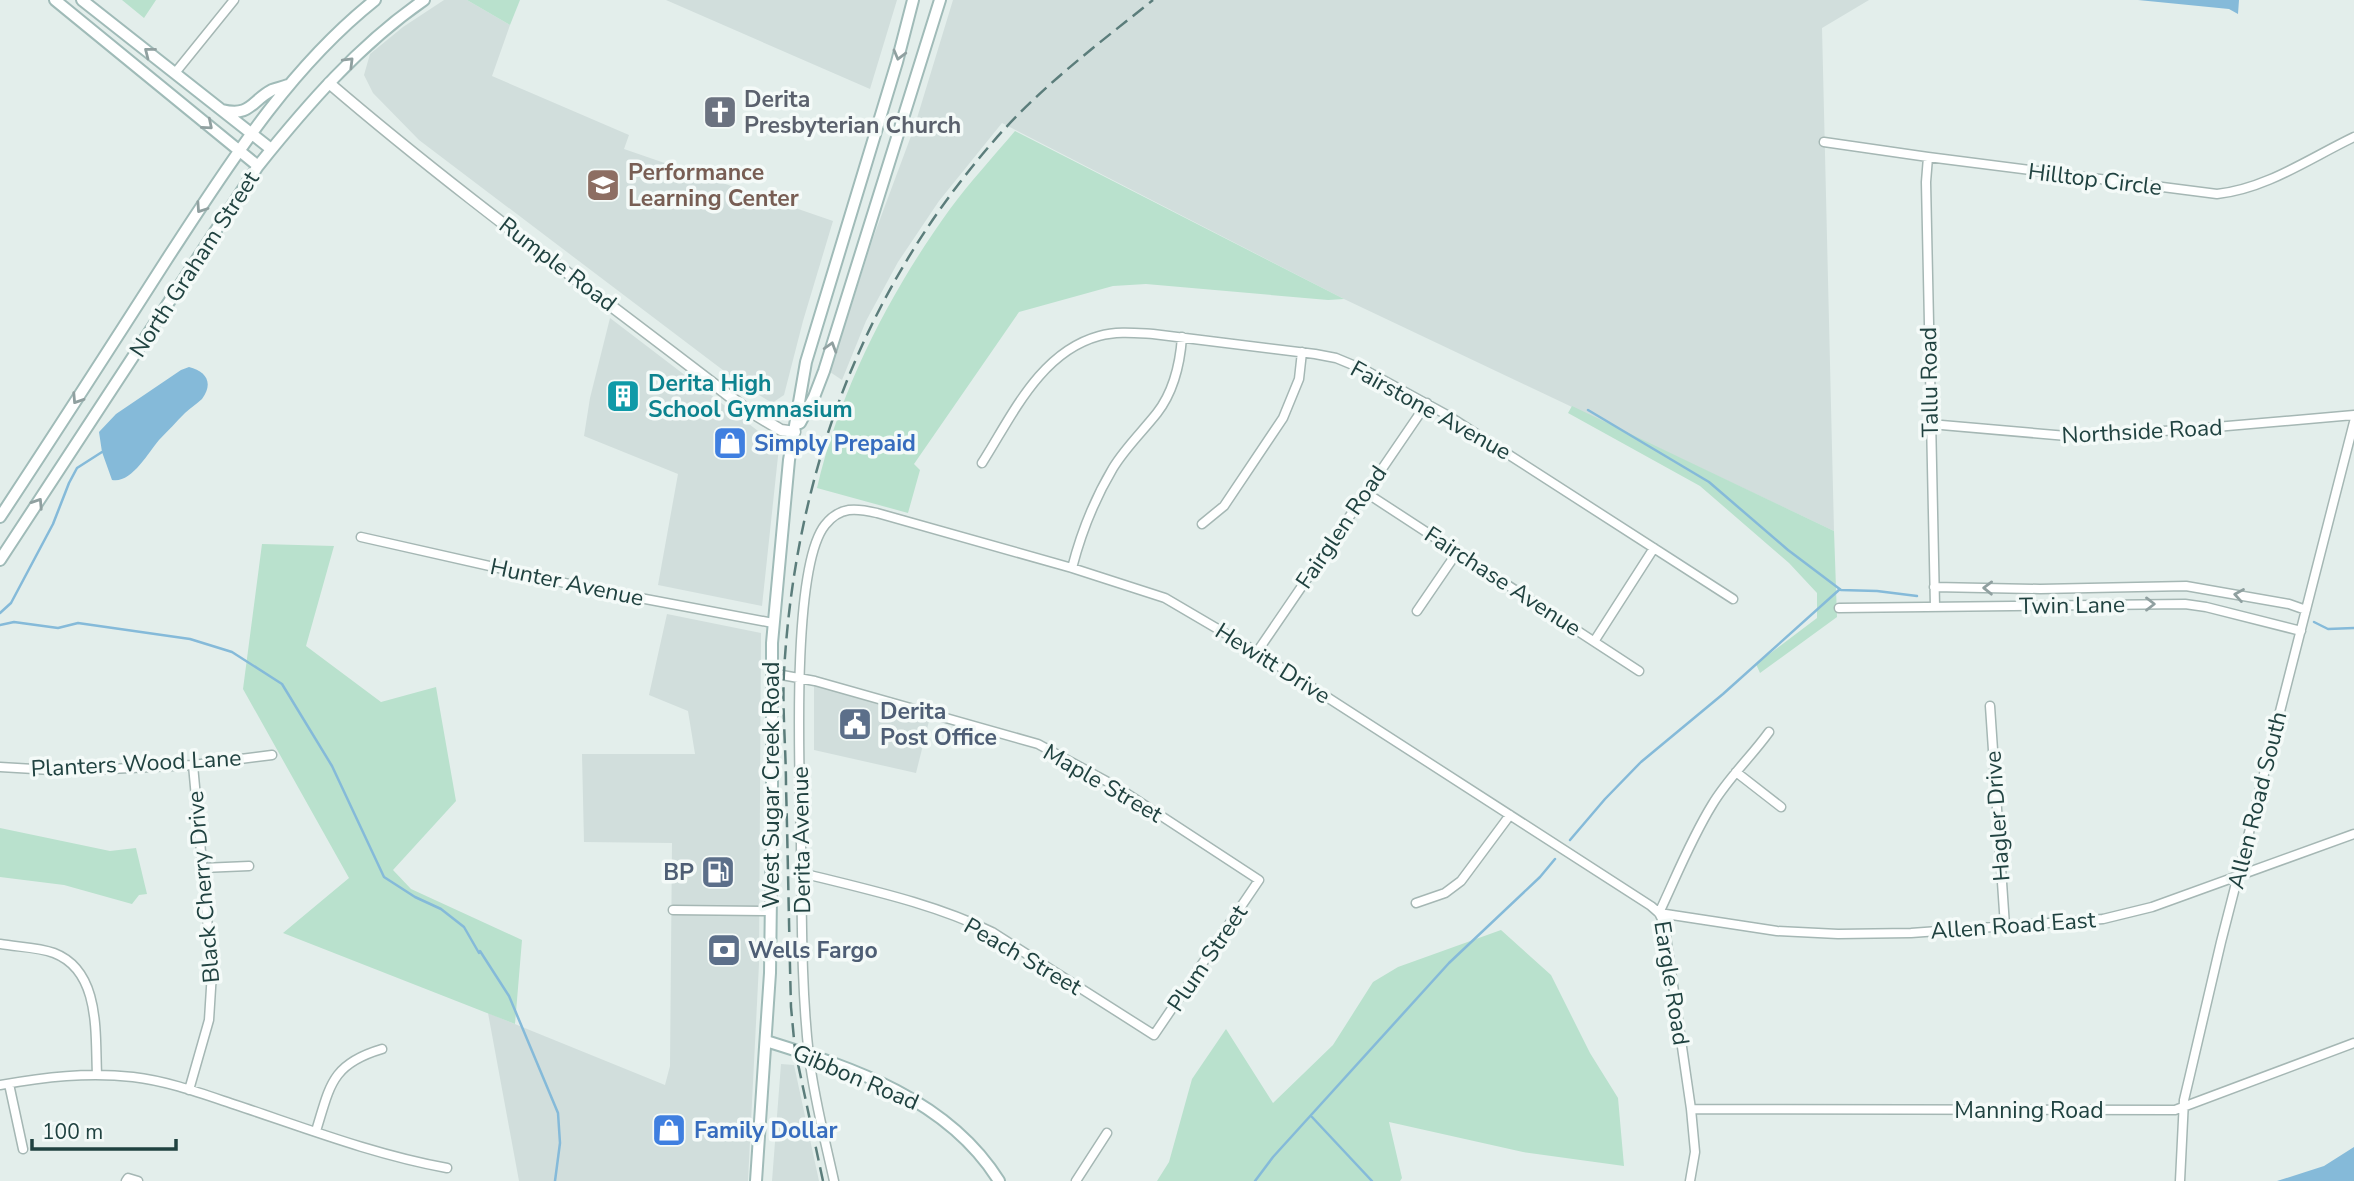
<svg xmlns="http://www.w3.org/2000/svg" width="2354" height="1181" font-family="'Nunito Sans',sans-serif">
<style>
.built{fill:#d1dedc}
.green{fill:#b9e1cd}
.water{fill:#85bad9}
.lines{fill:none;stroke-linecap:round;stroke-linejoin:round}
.stream{stroke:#85bad9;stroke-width:2.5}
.minor-casing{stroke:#a5b7b4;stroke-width:11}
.tertiary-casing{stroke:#a5b7b4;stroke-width:13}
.secondary-casing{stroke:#a0bbb8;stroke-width:14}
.minor{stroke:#fff;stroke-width:8}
.tertiary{stroke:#fff;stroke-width:10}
.secondary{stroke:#fff;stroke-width:10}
.rail{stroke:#5b7d7b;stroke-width:2.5;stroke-dasharray:14 7;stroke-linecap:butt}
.oneway{stroke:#90a0a0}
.labels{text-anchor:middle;stroke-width:7;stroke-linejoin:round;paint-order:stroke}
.worship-label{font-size:23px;font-weight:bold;fill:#5b616d;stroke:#f4faf8;text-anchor:start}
.education-label{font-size:23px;font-weight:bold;fill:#785e54;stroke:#f4faf8;text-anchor:start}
.street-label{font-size:23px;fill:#204240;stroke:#f4faf8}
.culture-label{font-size:23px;font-weight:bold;fill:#0d838f;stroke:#f4faf8;text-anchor:start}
.shop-label{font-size:23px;font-weight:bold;fill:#366cbe;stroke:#f4faf8;text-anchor:start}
.service-label{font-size:23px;font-weight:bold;fill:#4e5e75;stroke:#f4faf8;text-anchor:start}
</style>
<rect width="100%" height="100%" fill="#e3eeeb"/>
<path class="built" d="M444,0H467L510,25L492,76L629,135L624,149L833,221L803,321L784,395L772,403L740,383L419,140L373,93L364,75L370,54L403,27Z
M666,0H897L870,89Z
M953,0H1869L1822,28L1834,531L1344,299L1002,123L939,201L898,262L866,321L842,380L830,372L873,238L914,128Z
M610,318L779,447L762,606L658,585L678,474L584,436L590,398Z
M667,614L761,633L759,964L748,1181H519L488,1013L665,1085L670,1066L672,843L584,842L582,754H695L688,711L649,695Z
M814,684L930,717L916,773L814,750Z
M781,1064L794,1065L819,1181H772Z"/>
<path class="green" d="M122,0H156L144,18Z
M467,0H520L510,25Z
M1015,131L1344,299L1328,300L1146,284L1113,286L1019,312L914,464L920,470L908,513L817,488C840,389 890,292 950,209C970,182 993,157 1015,131Z
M1572,406L1834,531L1837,617L1760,673L1756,664L1817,618V593L1789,563L1700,486L1568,413Z
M262,544L334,546L306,646L381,702L436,687L456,801L393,870L411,889L522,940L515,1024L283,933L349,878L243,689Z
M0,828L110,851L136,848L147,894L139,895L132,904L64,885L0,877Z
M1501,930L1551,975L1590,1053L1618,1098L1624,1166L1523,1152L1389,1122L1402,1178L1400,1181H1157L1169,1162L1192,1079L1226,1029L1273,1103L1333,1045L1373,982L1398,967Z"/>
<path class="water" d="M2138,0H2239L2238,14L2229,9Z
M189,367C206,371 214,383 202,399C197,404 190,408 185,413C177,421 168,431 159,440C148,453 131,484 112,480L102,452L99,432L116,414L181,370Z
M2354,1147V1181H2277L2324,1166Z"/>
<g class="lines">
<path class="stream" d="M1588,410L1709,482L1788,550L1841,590L1877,591L1917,596
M0,613L11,603L53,524L69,483L77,468L102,452
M2314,622L2328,629L2354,628
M0,625L14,622L58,628L78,623L190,639L232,652L282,684L332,766L384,877L415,897L441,909L464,927L479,953L480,951L509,996L558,1113L560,1143L555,1181
M1570,840L1605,799L1641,762L1723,694L1840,589
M1312,1117L1372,1181
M1255,1181L1273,1157L1449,963L1540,877L1555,859"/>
<g class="minor-casing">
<path id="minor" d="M175,73L234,0
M1824,142L1928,157L2217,194C2266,189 2310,158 2354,137
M1928,157L1926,182L1935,607
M1930,424L2067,436L2181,430L2354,415
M982,463C1012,416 1040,352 1099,336C1117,331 1135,333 1153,334L1315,354L1336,358L1365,370L1447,415L1733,599
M1365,492L1639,671
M1202,524L1224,506L1283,418L1299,379L1302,352
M361,537L587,588L773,623
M1072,568C1081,533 1094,500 1113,468C1125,448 1142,432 1157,413C1174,391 1180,365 1182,337
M1934,587L2040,589L2186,586L2289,604L2306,610
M1839,608L2185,604L2206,607L2301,631
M1417,611L1458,551
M1595,640L1654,548
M1257,652L1427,403
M771,673L815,681L1038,744L1117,787L1259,880L1154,1035L992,932C933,903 865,889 802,873
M1990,706L2005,926
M0,767L68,771L193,765L272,755
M1736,772L1781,807
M202,868L249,866
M1416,903L1445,893L1461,881L1510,815
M673,910L771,911
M1659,913L1777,931L1838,934L1911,933L2103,919L2152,907L2354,834
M1659,913C1676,877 1691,839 1712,805C1728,778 1751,757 1769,732
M0,944C17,947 38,947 54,953C101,971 95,1034 97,1074
M9,1084L23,1149
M0,1085C45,1077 87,1072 133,1077C168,1081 203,1094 236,1105C305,1128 375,1155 447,1168
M189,1090L209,1020L212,972L193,765
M1691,1109L2175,1110L2354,1043
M316,1131C330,1086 331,1064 382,1049
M126,1181L128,1178L138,1181
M834,1181C825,1140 814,1098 809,1056C801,986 802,915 801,844C800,782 790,569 825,525C840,506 856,508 877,513L1072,568L1165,598L1257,652L1651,906L1659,913L1664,923L1691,1109L1695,1152L1690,1181
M1076,1181L1107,1133
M2180,1181L2184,1100L2189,1079L2221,942L2354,422"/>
</g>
<g class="tertiary-casing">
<path id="tertiary" d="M329,83C463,198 607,301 746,409L781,430L795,432"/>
</g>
<g class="secondary-casing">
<path id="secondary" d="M55,0L258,166
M82,0L271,149
M222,110C251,117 251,101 272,90C277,88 283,87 288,85
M800,423L814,397L824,371L940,0
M0,517C56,432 112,345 167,259C228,166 287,70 375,0
M0,560L258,166C307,105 359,45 424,0
M766,1041C853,1068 948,1099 999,1181
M756,1181L770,973L772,818V643L789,460L806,362L897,62L913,0"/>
</g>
<use href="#minor" class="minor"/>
<use href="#tertiary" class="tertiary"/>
<use href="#secondary" class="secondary"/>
<path class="rail" d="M823,1181L795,1050L791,1007C789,933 788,860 786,786C786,748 782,710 784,672C795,475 862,293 992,143C1039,88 1097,45 1153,0"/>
</g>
<defs><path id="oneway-chevron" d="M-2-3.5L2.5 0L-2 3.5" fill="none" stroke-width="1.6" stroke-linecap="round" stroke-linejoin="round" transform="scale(1.75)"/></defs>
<g class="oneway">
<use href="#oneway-chevron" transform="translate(149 52) rotate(-142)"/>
<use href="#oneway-chevron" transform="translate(899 55) rotate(105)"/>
<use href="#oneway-chevron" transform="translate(349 62) rotate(-45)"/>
<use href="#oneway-chevron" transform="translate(208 125) rotate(40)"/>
<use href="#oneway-chevron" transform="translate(201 208) rotate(124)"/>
<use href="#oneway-chevron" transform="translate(831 347) rotate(-73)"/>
<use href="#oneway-chevron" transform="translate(77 399) rotate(123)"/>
<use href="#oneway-chevron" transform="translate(38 503) rotate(-57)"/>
<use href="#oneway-chevron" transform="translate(1988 588) rotate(-179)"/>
<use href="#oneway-chevron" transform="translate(2239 595) rotate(-170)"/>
<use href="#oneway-chevron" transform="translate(2150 604)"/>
</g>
<defs>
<g id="church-square" transform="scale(1.75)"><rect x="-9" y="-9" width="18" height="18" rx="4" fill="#6b7280" stroke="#f4faf8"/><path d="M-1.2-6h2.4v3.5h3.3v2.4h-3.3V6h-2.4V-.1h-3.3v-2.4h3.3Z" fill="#fff"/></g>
<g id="school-square" transform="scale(1.75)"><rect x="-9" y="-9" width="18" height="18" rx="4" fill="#8d6e63" stroke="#f4faf8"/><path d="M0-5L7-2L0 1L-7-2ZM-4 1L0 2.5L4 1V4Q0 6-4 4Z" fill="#fff"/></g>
<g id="building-square" transform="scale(1.75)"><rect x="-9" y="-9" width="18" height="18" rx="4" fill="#0f9aa8" stroke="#f4faf8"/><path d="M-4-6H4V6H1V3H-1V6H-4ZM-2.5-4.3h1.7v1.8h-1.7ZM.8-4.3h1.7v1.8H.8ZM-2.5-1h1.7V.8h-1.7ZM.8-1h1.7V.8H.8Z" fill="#fff"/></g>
<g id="shop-square" transform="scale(1.75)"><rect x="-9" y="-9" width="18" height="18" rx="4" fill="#3f7fe0" stroke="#f4faf8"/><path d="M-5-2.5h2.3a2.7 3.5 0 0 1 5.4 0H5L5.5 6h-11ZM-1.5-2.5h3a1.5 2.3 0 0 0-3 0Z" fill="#fff"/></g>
<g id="civic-square" transform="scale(1.75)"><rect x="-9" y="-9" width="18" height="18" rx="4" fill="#5c6f8a" stroke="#f4faf8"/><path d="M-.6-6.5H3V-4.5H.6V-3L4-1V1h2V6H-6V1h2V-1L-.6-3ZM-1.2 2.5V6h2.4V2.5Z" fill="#fff"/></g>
<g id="fuel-square" transform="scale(1.75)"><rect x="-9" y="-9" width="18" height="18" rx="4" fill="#5c6f8a" stroke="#f4faf8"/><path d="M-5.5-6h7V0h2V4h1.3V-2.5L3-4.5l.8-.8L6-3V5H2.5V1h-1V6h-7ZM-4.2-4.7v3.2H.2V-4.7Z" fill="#fff"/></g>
<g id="bank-square" transform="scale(1.75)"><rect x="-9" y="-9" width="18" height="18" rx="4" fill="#5c6f8a" stroke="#f4faf8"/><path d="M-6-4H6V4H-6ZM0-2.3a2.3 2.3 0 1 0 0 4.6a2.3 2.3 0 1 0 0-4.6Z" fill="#fff"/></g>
</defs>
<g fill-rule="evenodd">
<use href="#church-square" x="720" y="112"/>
<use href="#school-square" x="603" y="185"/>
<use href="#building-square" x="623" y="396"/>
<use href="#shop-square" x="730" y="443"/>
<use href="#civic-square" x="855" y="724"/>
<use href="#fuel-square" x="718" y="872"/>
<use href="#bank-square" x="724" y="950"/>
<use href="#shop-square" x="669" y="1130"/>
</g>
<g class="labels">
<g class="worship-label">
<text x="744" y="107">Derita<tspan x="744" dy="26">Presbyterian Church</tspan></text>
</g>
<g class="education-label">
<text x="628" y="180">Performance<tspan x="628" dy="26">Learning Center</tspan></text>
</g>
<g class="street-label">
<text transform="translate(2095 179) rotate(7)" y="8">Hilltop Circle</text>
<text transform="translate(194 264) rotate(-57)" y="8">North Graham Street</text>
<text transform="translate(558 264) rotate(37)" y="8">Rumple Road</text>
<text transform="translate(1929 382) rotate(-91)" y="8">Tallu Road</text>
<text transform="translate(1431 410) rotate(29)" y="8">Fairstone Avenue</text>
<text transform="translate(2142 431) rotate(-3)" y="8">Northside Road</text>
<text transform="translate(1341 527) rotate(-56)" y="8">Fairglen Road</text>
<text transform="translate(1503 581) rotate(33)" y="8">Fairchase Avenue</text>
<text transform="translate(567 582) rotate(12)" y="8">Hunter Avenue</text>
<text transform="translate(2072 605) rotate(-1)" y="8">Twin Lane</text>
<text transform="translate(1273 663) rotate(32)" y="8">Hewitt Drive</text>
<text transform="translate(136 763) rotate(-3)" y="8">Planters Wood Lane</text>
<text transform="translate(1103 783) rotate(30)" y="8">Maple Street</text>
<text transform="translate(771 785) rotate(-90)" y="8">West Sugar Creek Road</text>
<text transform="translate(2257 800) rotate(-76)" y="8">Allen Road South</text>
<text transform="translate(1997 816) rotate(-94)" y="8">Hagler Drive</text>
<text transform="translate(801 840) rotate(-91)" y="8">Derita Avenue</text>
<text transform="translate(203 887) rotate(-95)" y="8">Black Cherry Drive</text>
<text transform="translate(2013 925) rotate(-4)" y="8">Allen Road East</text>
<text transform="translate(1023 956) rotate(30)" y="8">Peach Street</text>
<text transform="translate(1207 958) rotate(-56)" y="8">Plum Street</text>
<text transform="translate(1672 983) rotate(81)" y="8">Eargle Road</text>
<text transform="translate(856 1077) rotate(23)" y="8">Gibbon Road</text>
<text x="2029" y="1118">Manning Road</text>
</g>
<g class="culture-label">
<text x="648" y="391">Derita High<tspan x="648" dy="26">School Gymnasium</tspan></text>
</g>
<g class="shop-label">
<text x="754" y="451">Simply Prepaid</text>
<text x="694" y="1138">Family Dollar</text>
</g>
<g class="service-label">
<text x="880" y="719">Derita<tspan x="880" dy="26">Post Office</tspan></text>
<text x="694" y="880" text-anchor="end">BP</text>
<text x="748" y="958">Wells Fargo</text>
</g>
</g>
<path d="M32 1139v10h144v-10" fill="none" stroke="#204240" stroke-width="3.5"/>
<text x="42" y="1139" font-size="21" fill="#204240" stroke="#f4faf8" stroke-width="5" paint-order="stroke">100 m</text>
</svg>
